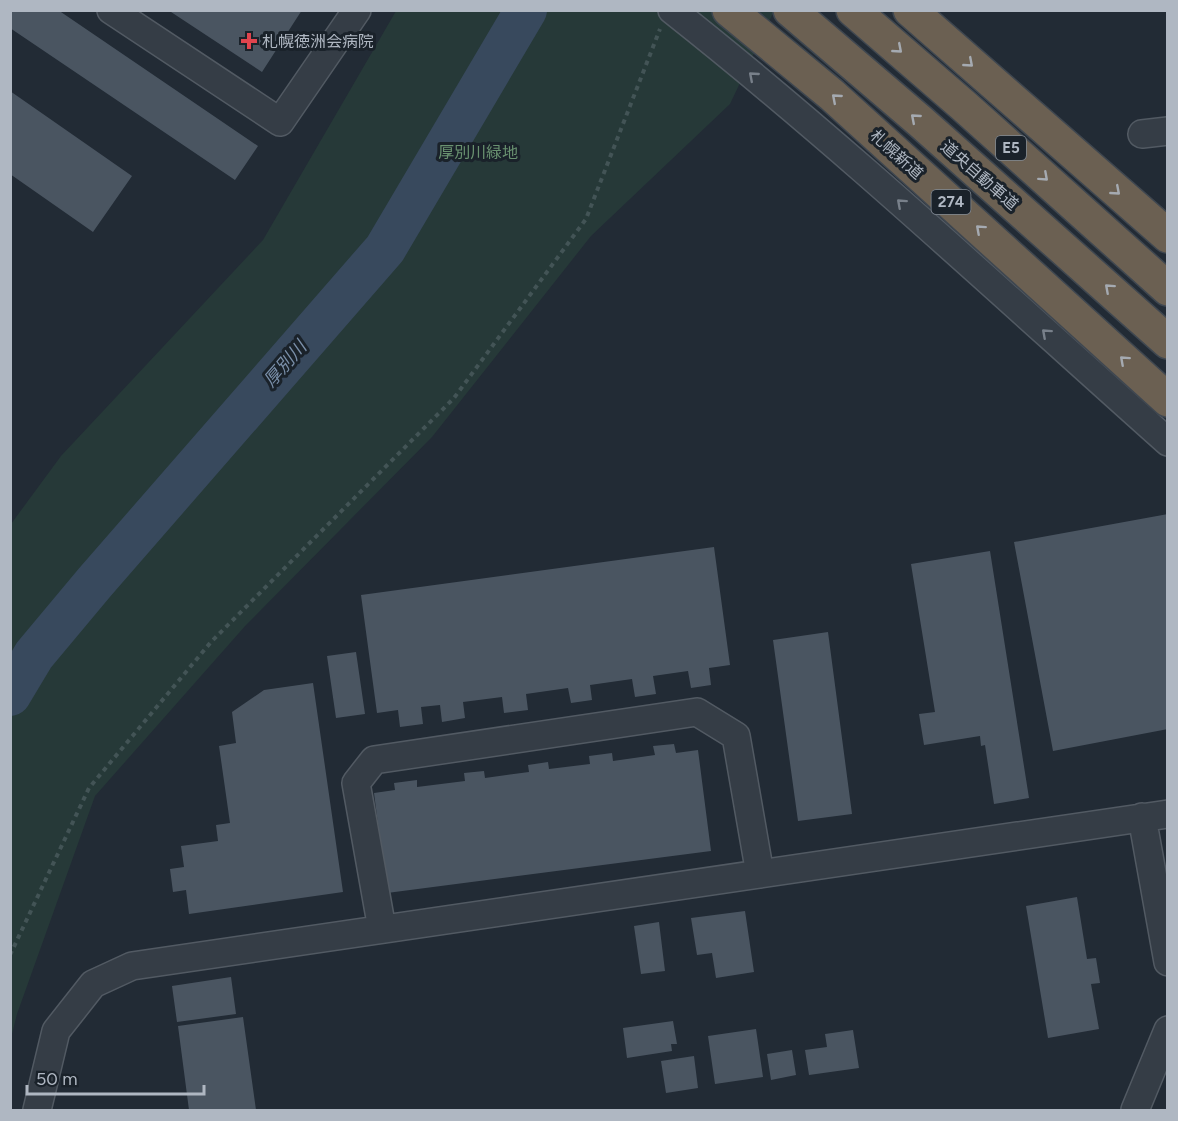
<svg xmlns="http://www.w3.org/2000/svg" width="1178" height="1121" font-family="Figtree,'Noto Sans JP',sans-serif">
<style>
.green{fill:#263938}
.lines{fill:none;stroke-linecap:round;stroke-linejoin:round}
.river{stroke:#38495d;stroke-width:42}
.building{fill:#4a5561}
.minor-casing{stroke:#525a63;stroke-width:30}
.highway-casing{stroke:#3f4750;stroke-width:36}
.path{stroke:#435456;stroke-width:4;stroke-dasharray:4.5 4.5;stroke-linecap:butt}
.minor{stroke:#353d46;stroke-width:27}
.highway{stroke:#6b6052;stroke-width:33}
.oneway{stroke:#a5aab1}
.oneway2{stroke:#78808a}
.health-dot{fill:#e0444e;stroke:#1a222a;stroke-width:2}
.labels{text-anchor:middle;stroke-width:6;stroke-linejoin:round;paint-order:stroke}
.shield{fill:#1a222a;stroke:#828a94;stroke-width:1.5}
.shield-label{font-size:15px;font-weight:bold;fill:#afb7c2}
.poi-label{font-size:16px;fill:#afb7c2;stroke:#1a222a;text-anchor:start}
.park-label{font-size:16px;fill:#699170;stroke:#1a222a}
.street-label{font-size:16px;fill:#afb7c2;stroke:#1a222a}
.water-label{font-size:18px;font-style:italic;fill:#7a8fa9;stroke:#1a222a}
</style>
<rect width="100%" height="100%" fill="#222b35"/>
<path class="green" d="M396,11H774L730,104L591,236L432,437L246,625L95,796L17,1014L11,1038V524L61,456L263,240Z"/>
<g class="lines">
<path class="river" d="M10,695L34,655L95,582L385,249L526,10"/>
</g>
<path class="building" d="M10,10H58L258,146L235,180L10,28Z
M168,10H302L262,72Z
M10,91L132,176L93,232L10,174Z
M1168,514V729L1053,751L1014,542Z
M714,547L730,665L709,668L711,685L691,688L688,671L653,676L656,694L635,697L632,679L590,685L592,700L571,703L568,688L526,694L528,710L504,713L502,697L463,702L465,718L442,722L440,705L421,707L423,724L400,727L398,710L377,713L361,595Z
M990,551L1029,798L994,804L985,745L981,746L980,736L924,745L919,714L935,712L911,564Z
M828,632L852,814L798,821L773,640Z
M356,652L365,714L336,718L327,656Z
M313,683L343,892L189,914L186,890L173,892L170,869L184,867L181,846L218,841L216,825L230,823L219,746L236,743L232,712L264,690Z
M674,744L676,753L698,750L711,851L387,893L374,793L395,790L394,783L417,780V787L465,781L464,773L484,771L485,778L529,772L528,765L548,762L549,769L590,764L589,756L612,753L613,761L655,755L653,746Z
M1077,897L1087,959L1096,958L1100,983L1091,984L1099,1029L1048,1038L1026,906Z
M745,911L754,972L716,978L712,953L697,955L691,918Z
M659,922L665,971L641,974L634,926Z
M231,977L236,1014L177,1022L172,986Z
M243,1017L256,1110H189L178,1026Z
M673,1021L677,1044H671L672,1051L627,1058L623,1028Z
M756,1029L763,1077L715,1084L708,1036Z
M853,1030L859,1068L809,1075L805,1050L827,1047L825,1034Z
M792,1050L796,1075L771,1080L767,1054Z
M694,1056L698,1088L666,1093L661,1061Z"/>
<g class="lines">
<g class="minor-casing">
<path id="minor" d="M111,10L280,122L357,10
M672,10C844,146 1004,296 1168,442
M1142,134L1168,131
M1142,817L1168,962
M382,929L356,783L374,760L697,712L736,736L760,874
M37,1110L56,1031L93,984L132,966L1168,814
M1135,1110L1168,1030"/>
</g>
<g class="highway-casing">
<path id="highway" d="M729,10L832,95L1168,400
M790,10L921,122L1168,342
M853,10L964,106L1168,289
M910,10L1168,236"/>
</g>
<path class="path" d="M10,955L89,788L211,642L454,398L586,219L660,29"/>
<use href="#minor" class="minor"/>
<use href="#highway" class="highway"/>
</g>
<defs><path id="oneway-chevron" d="M-2-3.5L2.5 0L-2 3.5" fill="none" stroke-width="1.6" stroke-linecap="round" stroke-linejoin="round" transform="scale(1.5)"/></defs>
<g class="oneway">
<use href="#oneway-chevron" transform="translate(898 49) rotate(41)"/>
<use href="#oneway-chevron" transform="translate(969 63) rotate(41)"/>
<use href="#oneway-chevron" transform="translate(836 98) rotate(-139)"/>
<use href="#oneway-chevron" transform="translate(915 118) rotate(-139)"/>
<use href="#oneway-chevron" transform="translate(1044 177) rotate(42)"/>
<use href="#oneway-chevron" transform="translate(1116 191) rotate(41)"/>
<use href="#oneway-chevron" transform="translate(980 229) rotate(-138)"/>
<use href="#oneway-chevron" transform="translate(1109 288) rotate(-138)"/>
<use href="#oneway-chevron" transform="translate(1124 360) rotate(-138)"/>
</g>
<g class="oneway2">
<use href="#oneway-chevron" transform="translate(753 76) rotate(-139)"/>
<use href="#oneway-chevron" transform="translate(901 203) rotate(-138)"/>
<use href="#oneway-chevron" transform="translate(1046 333) rotate(-138)"/>
</g>
<path class="health-dot" d="M246 32h6v6h6v6h-6v6h-6v-6h-6v-6h6z"/>
<g class="labels">
<g class="shield">
<rect x="996" y="136" width="30" height="24" rx="4.5"/>
<rect x="931.5" y="190" width="39" height="24" rx="4.5"/>
</g>
<g class="shield-label">
<text x="1011" y="153">E5</text>
<text x="951" y="207">274</text>
</g>
<g class="poi-label">
<text x="262" y="47">札幌徳洲会病院</text>
</g>
<g class="park-label">
<text x="478" y="158">厚別川緑地</text>
</g>
<g class="street-label">
<text transform="translate(897 154) rotate(42)" y="6">札幌新道</text>
<text transform="translate(980 175) rotate(41)" y="6">道央自動車道</text>
</g>
<g class="water-label">
<text transform="translate(285 364) rotate(-49)" y="6">厚別川</text>
</g>
</g>
<rect width="1178" height="1121" fill="none" stroke="#afb7c2" stroke-width="24"/>
<path d="M27 1085v9h177v-9" fill="none" stroke="#afb7c2" stroke-width="3"/>
<text x="36" y="1085" font-size="18" fill="#afb7c2" stroke="#1a222a" stroke-width="4.5" paint-order="stroke">50 m</text>
</svg>
